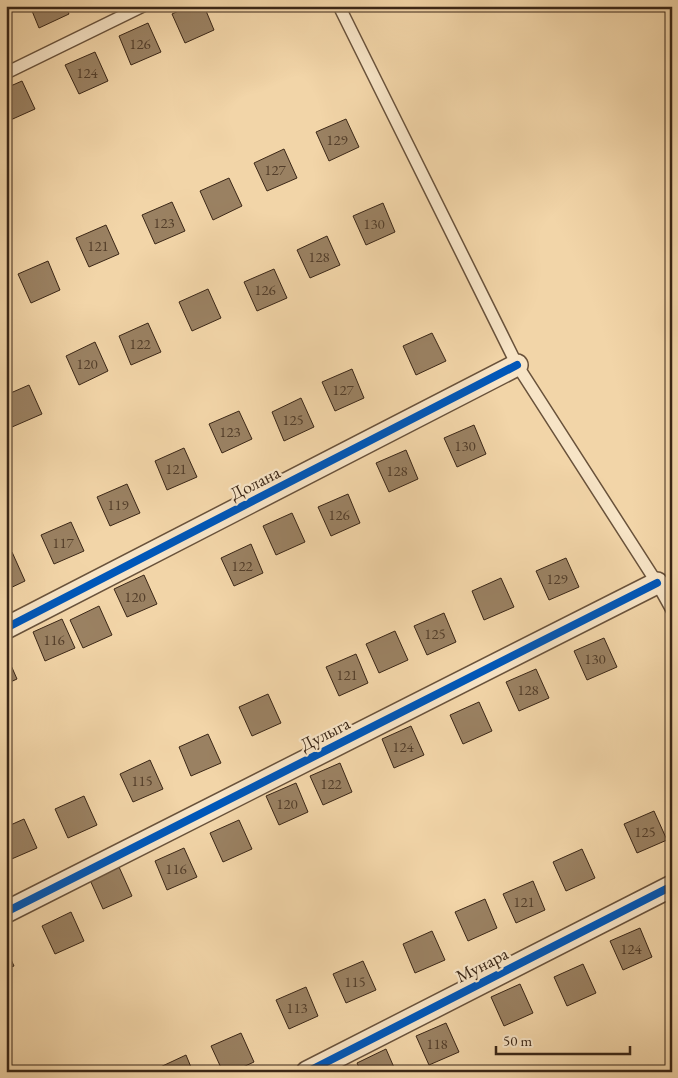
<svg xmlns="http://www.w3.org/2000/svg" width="678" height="1078" font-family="'EB Garamond',serif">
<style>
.building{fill:#9a8162;stroke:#3b2717}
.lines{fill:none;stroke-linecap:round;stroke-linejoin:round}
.lane-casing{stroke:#69523b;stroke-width:14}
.street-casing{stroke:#69523b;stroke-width:24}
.lane{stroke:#f7e4c6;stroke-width:11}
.street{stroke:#f7e4c6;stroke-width:21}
.cycleway-casing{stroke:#f7e4c6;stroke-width:11}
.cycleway{stroke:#0057b8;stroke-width:8}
.labels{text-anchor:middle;stroke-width:4.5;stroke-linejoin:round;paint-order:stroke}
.number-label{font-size:15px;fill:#533e2a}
.street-label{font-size:18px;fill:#3b2717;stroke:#f7e4c6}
</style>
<rect width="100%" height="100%" fill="#f2d5a8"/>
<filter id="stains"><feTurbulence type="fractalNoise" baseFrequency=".004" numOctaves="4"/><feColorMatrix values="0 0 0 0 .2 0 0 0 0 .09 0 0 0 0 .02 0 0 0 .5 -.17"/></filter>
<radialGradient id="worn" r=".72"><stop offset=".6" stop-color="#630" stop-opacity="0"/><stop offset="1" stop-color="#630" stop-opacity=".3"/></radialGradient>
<path class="building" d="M30,6H65L69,14L39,28Z
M189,6H204L214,30L185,43L172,14Z
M148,23L161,52L131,65L119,36Z
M95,52L108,81L79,94L65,65Z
M22,81L35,109L6,122V88Z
M346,119L359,147L329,161L316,132Z
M284,149L297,178L267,191L254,163Z
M229,178L242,206L213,220L200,191Z
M172,202L185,231L155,244L142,215Z
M383,203L395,232L366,245L353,216Z
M106,225L119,254L89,267L76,238Z
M327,236L340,265L310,278L297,250Z
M48,261L60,290L31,303L18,274Z
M274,269L287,298L257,311L244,282Z
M208,289L221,318L192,331L179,302Z
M148,323L161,352L131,365L119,336Z
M432,333L446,361L416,375L403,346Z
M95,342L108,371L79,385L66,356Z
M352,369L364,398L335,411L322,382Z
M29,385L42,414L12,427L6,414V395Z
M301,398L314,427L284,441L272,412Z
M239,411L252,439L222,453L209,424Z
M474,425L486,454L457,467L444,438Z
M184,448L197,477L167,490L155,461Z
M406,450L418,479L389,492L376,463Z
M127,484L140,513L110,526L97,497Z
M348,494L360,523L331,536L318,507Z
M292,513L305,542L276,555L263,526Z
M71,522L84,551L54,564L41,535Z
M251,544L263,573L234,586L221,558Z
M12,552L25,581L6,590V555Z
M566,558L579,587L549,600L536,571Z
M144,575L157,604L127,617L114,589Z
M501,578L514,607L484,620L472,591Z
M99,606L112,635L83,648L70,620Z
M444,613L456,642L427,655L414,626Z
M62,619L75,648L45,661L33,632Z
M395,631L408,660L379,673L366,644Z
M604,638L617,667L587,680L574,651Z
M6,654L17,679L6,684Z
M356,654L368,683L339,696L326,667Z
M536,669L549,698L519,711L506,682Z
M268,694L281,723L252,736L239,707Z
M479,702L492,731L463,744L450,715Z
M411,726L424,755L394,768L382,739Z
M208,734L221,763L191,776L179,747Z
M150,760L163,789L133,802L120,774Z
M340,763L352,792L323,805L310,776Z
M296,783L308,812L279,825L266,796Z
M84,796L97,825L68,838L55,809Z
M654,811L667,840L637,853L624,824Z
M24,819L37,848L7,861L6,858V827Z
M239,820L252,849L223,862L210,833Z
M184,848L197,877L167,890L155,861Z
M582,849L595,878L566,891L553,862Z
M119,867L132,896L103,909L90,880Z
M533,881L545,910L516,923L503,894Z
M485,899L497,928L468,941L455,912Z
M71,912L84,941L55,954L42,926Z
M640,928L652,957L623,970L610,941Z
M432,931L445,960L415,973L403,944Z
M6,949L14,966L6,969Z
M363,961L376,990L346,1003L333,974Z
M583,964L596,993L567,1006L554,977Z
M520,984L533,1013L504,1026L491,997Z
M306,987L318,1016L289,1029L276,1000Z
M446,1023L459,1052L429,1065L416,1036Z
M241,1033L254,1062L232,1072H223L211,1046Z
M386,1049L396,1072H361L357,1063Z
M186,1055L193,1072H157L156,1069Z"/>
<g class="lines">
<g class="lane-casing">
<path id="lane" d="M339,6L517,365L657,583L672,610
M6,73L143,6"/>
</g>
<g class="street-casing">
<path id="street" d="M6,628L517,365
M6,912L657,583
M307,1072L672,886"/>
</g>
<use href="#lane" class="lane"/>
<use href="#street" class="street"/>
<g class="cycleway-casing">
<path id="cycleway" d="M6,628L517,365
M6,912L657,583
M307,1072L672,886"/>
</g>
<use href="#cycleway" class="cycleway"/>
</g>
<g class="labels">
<g class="number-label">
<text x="140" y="49">126</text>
<text x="87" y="78">124</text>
<text x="337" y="145">129</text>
<text x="275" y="175">127</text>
<text x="164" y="228">123</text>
<text x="374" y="229">130</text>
<text x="98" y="251">121</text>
<text x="319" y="262">128</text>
<text x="265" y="295">126</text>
<text x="140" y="349">122</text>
<text x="87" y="369">120</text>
<text x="343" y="395">127</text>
<text x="293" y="425">125</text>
<text x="230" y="437">123</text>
<text x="465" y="451">130</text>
<text x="176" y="474">121</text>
<text x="397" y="476">128</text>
<text x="118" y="510">119</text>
<text x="339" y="520">126</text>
<text x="63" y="548">117</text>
<text x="242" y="571">122</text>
<text x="557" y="584">129</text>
<text x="135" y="602">120</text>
<text x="435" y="639">125</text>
<text x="54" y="645">116</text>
<text x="595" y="664">130</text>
<text x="347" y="680">121</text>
<text x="528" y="695">128</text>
<text x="403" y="752">124</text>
<text x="142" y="786">115</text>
<text x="331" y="789">122</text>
<text x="287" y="809">120</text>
<text x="645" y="837">125</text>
<text x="176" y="874">116</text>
<text x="524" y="907">121</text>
<text x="631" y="954">124</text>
<text x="355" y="987">115</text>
<text x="297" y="1013">113</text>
<text x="437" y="1049">118</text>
</g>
<g class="street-label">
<text transform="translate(255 483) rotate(-27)" y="6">Долана</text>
<text transform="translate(325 734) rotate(-27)" y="6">Дулыга</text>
<text transform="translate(482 965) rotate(-27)" y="6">Мунара</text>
</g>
</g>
<rect width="678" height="1078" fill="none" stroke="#f2d5a8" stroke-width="25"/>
<rect x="8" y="8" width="663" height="1063" fill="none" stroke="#3b2717" stroke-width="2.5"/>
<rect x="12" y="12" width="653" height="1053" fill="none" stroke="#3b2717"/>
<path d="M496 1046v8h134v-8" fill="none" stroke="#3b2717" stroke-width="2.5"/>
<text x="503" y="1046" font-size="15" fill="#3b2717" stroke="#f7e4c6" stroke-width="4" paint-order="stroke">50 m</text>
<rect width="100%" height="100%" filter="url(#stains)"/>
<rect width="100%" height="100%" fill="url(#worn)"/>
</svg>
